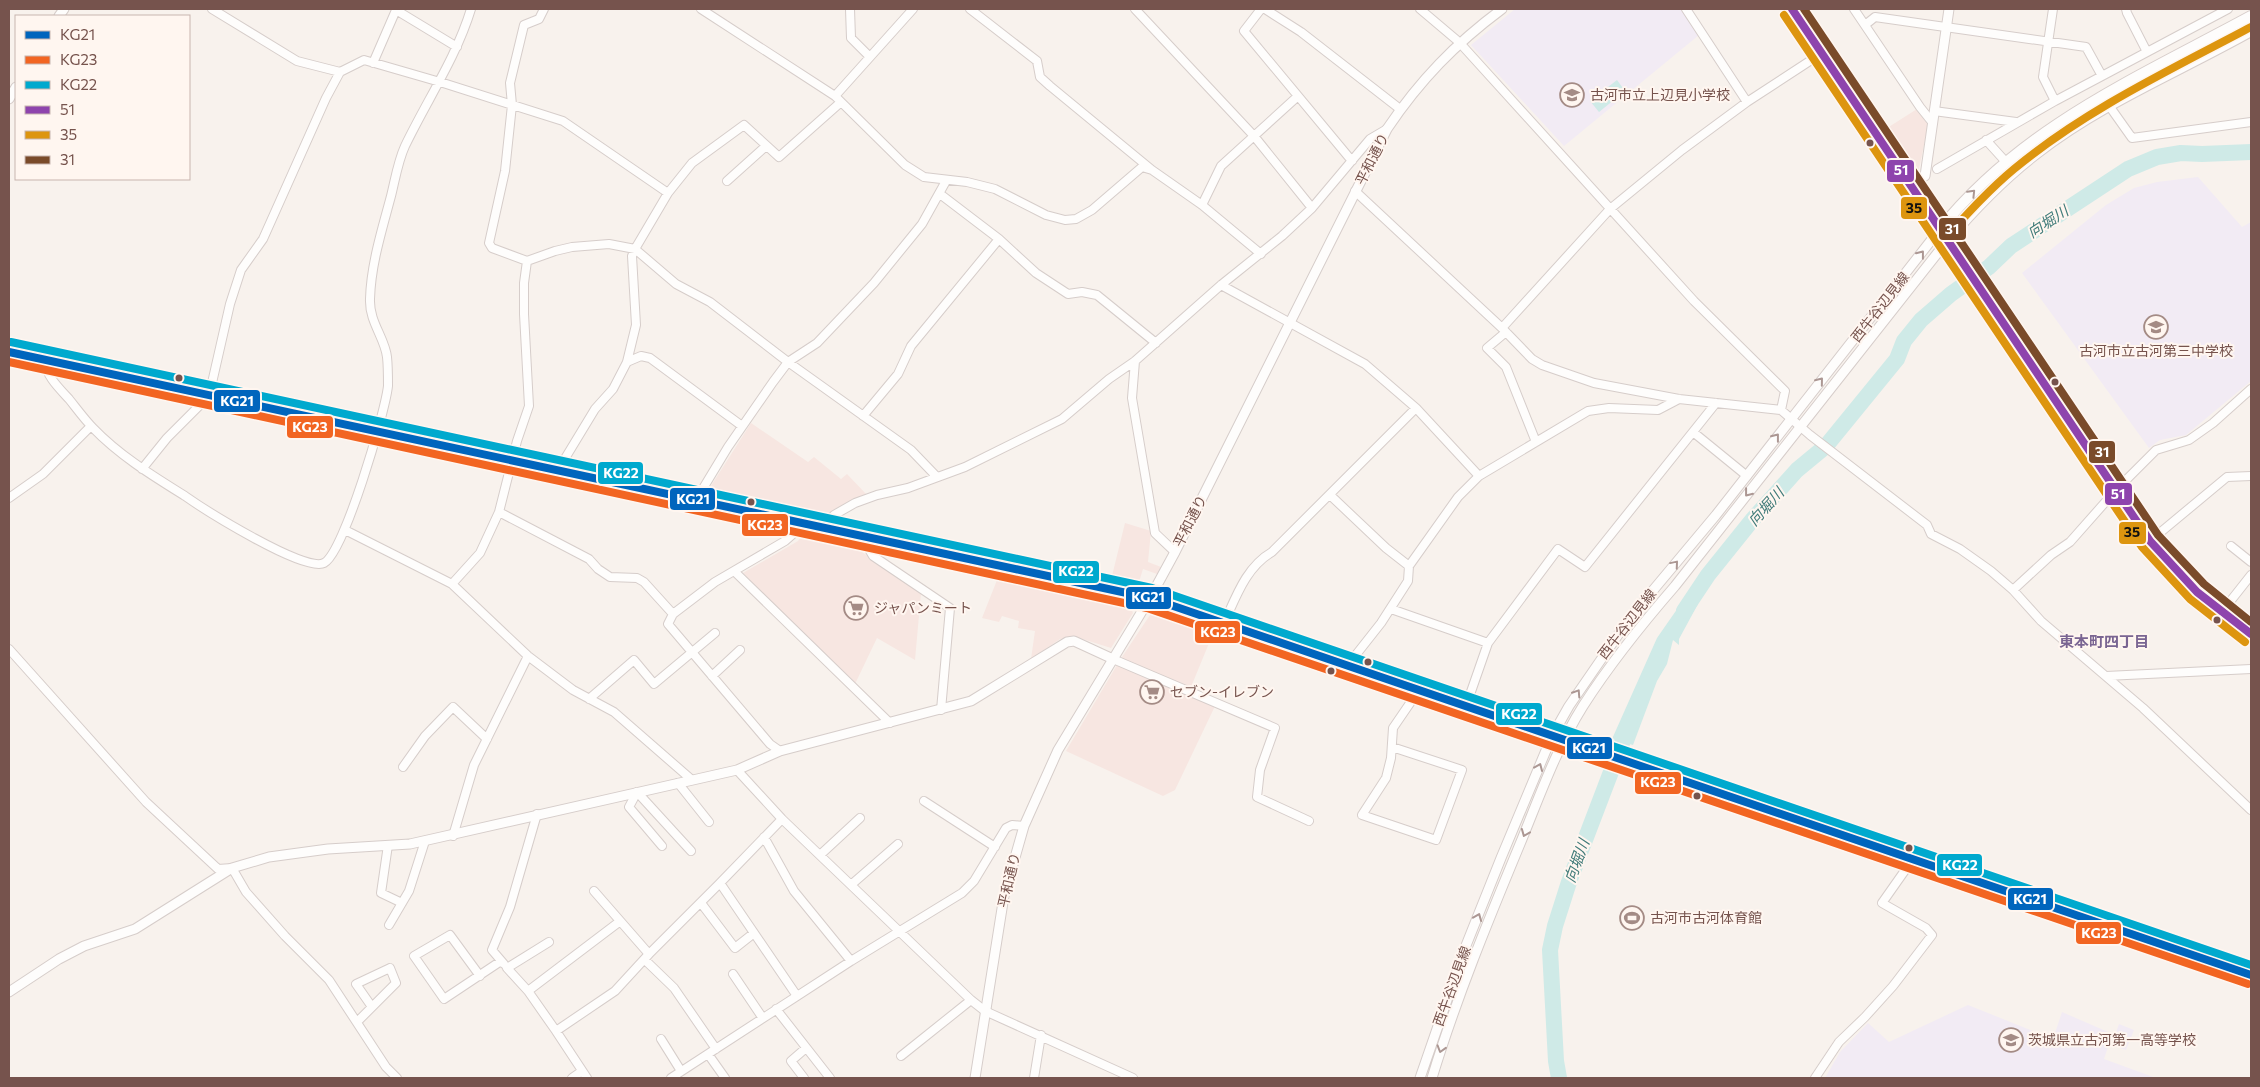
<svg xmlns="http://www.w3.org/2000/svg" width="2260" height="1087" font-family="Commissioner,'Noto Sans JP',sans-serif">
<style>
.commercial{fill:#f7e6e1}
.education{fill:#f2ebf4}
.water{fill:#cfeae7}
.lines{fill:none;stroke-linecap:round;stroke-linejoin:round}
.river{stroke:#cfeae7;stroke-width:16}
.minor-casing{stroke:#d6cdca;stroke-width:10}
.tertiary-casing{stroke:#d6cdca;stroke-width:11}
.secondary-casing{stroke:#d7cdca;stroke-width:12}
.minor{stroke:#fefdfc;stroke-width:8}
.tertiary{stroke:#fefdfc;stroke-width:9}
.secondary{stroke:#fefdfc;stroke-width:10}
.bus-1-casing{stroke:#fff6f0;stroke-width:11}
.bus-2-casing{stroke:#fff6f0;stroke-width:11}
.bus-3-casing{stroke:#fff6f0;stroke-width:11}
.bus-4-casing{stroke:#fff6f0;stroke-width:11}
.bus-5-casing{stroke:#fff6f0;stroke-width:11}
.bus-6-casing{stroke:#fff6f0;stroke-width:11}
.bus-1{stroke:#0065bd;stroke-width:8}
.bus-2{stroke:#f26522;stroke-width:8}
.bus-3{stroke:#00a9ce;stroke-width:8}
.bus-4{stroke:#8e44ad;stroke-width:8}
.bus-5{stroke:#dd950f;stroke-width:8}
.bus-6{stroke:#7a4b2a;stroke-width:8}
.oneway{stroke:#ac9793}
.bus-dot{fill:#76534d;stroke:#fff6f0;stroke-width:2}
.labels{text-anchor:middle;stroke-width:4;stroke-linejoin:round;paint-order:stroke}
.poi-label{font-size:14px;fill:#76534d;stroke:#fff6f0;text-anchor:start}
.street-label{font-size:14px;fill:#76534d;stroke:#fff6f0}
.water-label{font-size:15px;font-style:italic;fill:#407b79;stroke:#fff6f0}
.neighbourhood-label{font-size:15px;font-weight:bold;fill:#7a6592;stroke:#fff6f0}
.line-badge{stroke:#fff6f0;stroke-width:2}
.badge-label{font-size:14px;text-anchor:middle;font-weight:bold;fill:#fff}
.pale-badge-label{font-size:14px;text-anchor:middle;font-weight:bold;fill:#111}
</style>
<rect width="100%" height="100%" fill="#f8f2ed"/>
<path class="commercial" d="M1917,109L1928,125L1919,169H1911L1884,130Z
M751,423L808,462L814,457L841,479L847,474L867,495L844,504L826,518L709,489Z
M1125,523L1151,531L1148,562L1161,567L1157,574L1143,569L1138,585L1111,580Z
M803,533L852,545L921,593L915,660L877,638L855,684L743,573L798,541Z
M999,575L1129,603L1133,613L1111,648L1076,637L1060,639L1031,659L1035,631L1018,628L1019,621L1002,616L999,622L982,618Z
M1158,613L1214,631L1191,687L1123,660L1122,657L1148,618L1151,614Z
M1121,664L1216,704L1175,790L1163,796L1066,751L1117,665Z"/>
<path class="education" d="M1515,9H1681L1699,35L1564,146L1471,45Z
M2198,177L2242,227L2251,222V381L2186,435L2160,440L2149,448L2022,273L2106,205L2134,188L2157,182Z
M1968,1005L2053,1039L2062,1012L2115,1035L2119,1024L2134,1030L2126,1050L2109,1044L2104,1059L2156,1078H1825L1840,1052L1868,1023L1889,1042Z"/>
<path class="water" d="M1617,80L1625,91L1599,112L1590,101Z
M1689,592H1697L1698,604L1679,639V645L1673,640L1667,664L1657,681L1633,745L1612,739L1657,638Z"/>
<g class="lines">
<path class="river" d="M1684,611L1708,575L1753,519L1797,470L1826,446L1897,359L1904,341L1921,320L1951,294L1989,267L2011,246L2128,169L2157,157L2181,153L2202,154L2251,152
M1559,1078L1556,1061L1550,950L1555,926L1569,882L1630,722"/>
<g class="minor-casing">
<path id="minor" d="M212,9L297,61L340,72
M701,9L835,96L905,165L924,177L967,182L995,189L1046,215L1065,220L1076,219L1092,210L1142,167L1152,170
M850,9L851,38L869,56
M970,9L1037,61L1040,77L1050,86L1152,170L1202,205L1261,254
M1135,9L1254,136L1312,208
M1261,9L1244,31L1352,161
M1265,9L1301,32L1400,109
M1420,9L1459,42L1694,301L1785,391L1781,410
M1686,9L1747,102
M1854,9L1920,107L1932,122
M2053,9L2043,77L2055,101
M2126,9L2127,13L2147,52
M1865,25L1875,17L2086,47L2102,76
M373,63L396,10L457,47
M835,96L913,9
M2110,107L2132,138L2251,122
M1934,111L2016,122
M1986,140L2005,161
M1937,169L2055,101L2228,9
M727,181L766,146
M1355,191L1502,328L1532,359L1542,365L1594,383L1679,399L1781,410L1810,435L1927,525L1931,534L1960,549L1991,571L2013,590L2041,621L2143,708L2251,810
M940,194L999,239
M1202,205L1221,166L1298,96
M527,261L555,251L572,247L609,244L635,249L676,284L710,302L788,362L911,450L937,477
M1221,285L1365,364L1416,408L1479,476
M1502,328L1610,209L1682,150L1747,102L1822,53
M1506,332L1487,348L1506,367L1536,442
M44,360C47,377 58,387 69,399C77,409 85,420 93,428C120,456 153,476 185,496C205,510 305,573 324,563C344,553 385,413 388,386C388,377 388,366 387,357C385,338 369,322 370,299C371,264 382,230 391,196C395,180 398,161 405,146C427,100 456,58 471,9
M1135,361L1132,398L1155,533L1175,552
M627,362L641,356L650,358L742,426
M863,416L898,374L911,346L999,239L1036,273L1068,294L1082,292L1097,295L1156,343
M1693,432L1747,476
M142,469L167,438L209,396L230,304L241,270L263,239L326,98L340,72L364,60L440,82L563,121L668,193
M558,470L595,409L613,389L627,362L636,325L632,256L635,249L668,193L692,163L744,125L779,157L841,102
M1330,495L1386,548L1409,566
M9,498L43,474L91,426
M696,500L728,447L773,382L788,362L817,343L874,283L922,224L946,181
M499,512L589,559L598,569L610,577L637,578L644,582L673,614
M823,528L834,515L855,503L877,495L908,488L965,467L1062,419L1109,379L1135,361L1221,285L1282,236L1312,208L1370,139L1387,129
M345,530L452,584L528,656L573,690L614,712L692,780
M861,536L873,556L950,608L941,710
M2150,541L2227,477L2251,476
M2231,546L2251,562
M735,572L890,723
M452,584L480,553L499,512L517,441L529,406L524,314V283L527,261L492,248L489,243L505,171L512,105L510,83L524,25L539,19L544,9
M2013,590L2051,555L2070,542L2116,490L2156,450L2189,440L2213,423L2251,389
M1391,609L1488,643L1466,706
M2221,613L2251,575
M1224,623C1236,597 1246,567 1272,552L1416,408
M1488,643L1558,549L1585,567L1716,403
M9,649L146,802L218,869L232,868L246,892L285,936L329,980L386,1067L397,1078
M1113,659L1275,728L1260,770L1257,797L1309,821
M1351,667L1355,656L1381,623L1408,581L1409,566L1458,497L1479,476L1588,411L1609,408L1658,410L1679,399
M712,676L740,650
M2106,676L2251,669
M589,699L634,660L654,684L715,633
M1392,747L1462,770L1436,840L1362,815L1386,778L1391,758L1393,728L1419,690
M780,751L770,744L668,624L673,614L715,582L785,541L793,534L798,523
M403,767L425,736L453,707L487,739
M737,770L782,819L971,1000L985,1011L1133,1078
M678,783L709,822
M924,801L995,847
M782,819L720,883L797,996
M453,836L474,765L528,656
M764,837L794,891L851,961
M388,845L381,893L402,903
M662,846L629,807L637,792L691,851
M820,855L860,818
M852,884L898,844
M594,891L649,954L720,883
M701,903L735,948L754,933
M389,925L409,891L425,841
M549,942L507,968L528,991L619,922
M645,960L674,988L716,1049
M504,964L492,950L510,907L537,814
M733,974L762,1017
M480,976L450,935L414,956L444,999L501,961
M528,991L556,1031L615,991L649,954
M776,1009L830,1078
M358,1021L396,983L390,968L356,984L372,1007
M556,1031L587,1078
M661,1039L681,1071
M708,1054L725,1078
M901,1056L971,1000
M572,1078L582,1071
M671,1078L851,961L962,893L974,881L1006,828L1012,825L1024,826
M804,1078L791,1061L806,1048
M1034,1078L1041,1035
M1815,1078L1839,1042L1865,1017L1893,986L1932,935L1926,928L1882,903L1913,859"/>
</g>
<g class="tertiary-casing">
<path id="tertiary" d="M59,16L64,9
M9,99L16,87
M1910,186L1925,176L1949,9
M9,352L1150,598L2251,975
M9,992L59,959L84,946L135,929L232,868L269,857L328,849L410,844L737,770L780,751L971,701L1067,642L1074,641L1113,659
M975,1078L1004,896L1024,826L1058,750L1150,598L1175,552L1387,129C1420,80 1455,44 1502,9
M1420,1078L1465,948L1501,858L1552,736L1569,706L1629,619L1716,515L1940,229
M1432,1078C1456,999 1488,921 1520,844C1539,798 1556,749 1583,706C1610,664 1642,624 1675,586L1947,241"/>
</g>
<g class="secondary-casing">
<path id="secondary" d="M1792,9L2150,541C2180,578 2212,608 2251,634
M1940,229C2023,126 2137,78 2251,16
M1947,241C1975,208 2003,179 2037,153C2101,103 2180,71 2251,31"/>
</g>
<use href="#minor" class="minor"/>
<use href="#tertiary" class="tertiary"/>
<use href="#secondary" class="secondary"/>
<g class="bus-1-casing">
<path id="bus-1" d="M9,352L1150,598L2251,975"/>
</g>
<g class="bus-2-casing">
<path id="bus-2" d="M9,362L1147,608L2248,984"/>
</g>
<g class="bus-3-casing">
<path id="bus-3" d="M11,342L1152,588L2251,965"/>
</g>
<g class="bus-4-casing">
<path id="bus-4" d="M1792,9L2150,541L2197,592L2251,634"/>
</g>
<g class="bus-5-casing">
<path id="bus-5" d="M1784,15L2142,547L2190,599L2245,642
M1947,236C1969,212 1990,189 2014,169C2085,110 2170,70 2251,27"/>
</g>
<g class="bus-6-casing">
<path id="bus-6" d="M1804,9L2158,535L2204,584L2251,622"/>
</g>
<use href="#bus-1" class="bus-1"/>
<use href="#bus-2" class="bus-2"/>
<use href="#bus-3" class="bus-3"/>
<use href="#bus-4" class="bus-4"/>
<use href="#bus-5" class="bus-5"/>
<use href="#bus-6" class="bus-6"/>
</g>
<defs><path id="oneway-chevron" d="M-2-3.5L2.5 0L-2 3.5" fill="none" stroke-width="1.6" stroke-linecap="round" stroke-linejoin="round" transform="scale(1.25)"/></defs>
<g class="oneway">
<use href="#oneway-chevron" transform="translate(1972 193) rotate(-46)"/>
<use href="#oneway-chevron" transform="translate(1921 254) rotate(-52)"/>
<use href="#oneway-chevron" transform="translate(1820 381) rotate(-51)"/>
<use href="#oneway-chevron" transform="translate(1776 437) rotate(-52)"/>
<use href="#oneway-chevron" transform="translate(1748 493) rotate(128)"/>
<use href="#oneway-chevron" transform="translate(1675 564) rotate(-50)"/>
<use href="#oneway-chevron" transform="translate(1577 693) rotate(-57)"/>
<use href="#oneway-chevron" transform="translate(1539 767) rotate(-67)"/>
<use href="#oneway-chevron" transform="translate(1525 833) rotate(112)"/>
<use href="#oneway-chevron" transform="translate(1478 917) rotate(-68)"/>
<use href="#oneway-chevron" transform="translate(1441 1049) rotate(107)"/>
</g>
<defs>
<g id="school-ring" transform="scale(1.25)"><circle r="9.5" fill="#fff6f0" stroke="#a48b85" stroke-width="1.5"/><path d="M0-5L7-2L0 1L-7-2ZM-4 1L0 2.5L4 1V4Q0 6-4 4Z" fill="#a48b85"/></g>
<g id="supermarket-ring" transform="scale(1.25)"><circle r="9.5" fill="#fff6f0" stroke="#a48b85" stroke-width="1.5"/><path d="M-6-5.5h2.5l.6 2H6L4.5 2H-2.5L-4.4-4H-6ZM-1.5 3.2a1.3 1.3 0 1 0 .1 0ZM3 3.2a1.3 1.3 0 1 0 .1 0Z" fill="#a48b85"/></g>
<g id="stadium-ring" transform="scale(1.25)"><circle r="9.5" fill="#fff6f0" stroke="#a48b85" stroke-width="1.5"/><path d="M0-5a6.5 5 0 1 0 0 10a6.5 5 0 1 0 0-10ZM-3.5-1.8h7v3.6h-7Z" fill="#a48b85"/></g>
</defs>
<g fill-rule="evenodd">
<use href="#school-ring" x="1572" y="95"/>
<use href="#school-ring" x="2156" y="327"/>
<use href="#supermarket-ring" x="856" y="608"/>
<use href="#supermarket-ring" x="1152" y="692"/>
<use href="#stadium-ring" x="1632" y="918"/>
<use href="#school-ring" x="2011" y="1040"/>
</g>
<g class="bus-dot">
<circle cx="1870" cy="143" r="4.5"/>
<circle cx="179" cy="378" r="4.5"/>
<circle cx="2055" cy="382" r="4.5"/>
<circle cx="751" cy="502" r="4.5"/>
<circle cx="2217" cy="620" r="4.5"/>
<circle cx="1368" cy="662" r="4.5"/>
<circle cx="1331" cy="671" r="4.5"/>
<circle cx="1697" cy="796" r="4.5"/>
<circle cx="1909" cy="848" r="4.5"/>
</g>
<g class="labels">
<g class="poi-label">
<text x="1590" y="100">古河市立上辺見小学校</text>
<text x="2156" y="356" text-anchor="middle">古河市立古河第三中学校</text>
<text x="874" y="613">ジャパンミート</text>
<text x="1170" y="697">セブン-イレブン</text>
<text x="1650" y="923">古河市古河体育館</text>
<text x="2028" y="1045">茨城県立古河第一高等学校</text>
</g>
<g class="street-label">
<text transform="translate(1372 159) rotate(-63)" y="5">平和通り</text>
<text transform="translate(1880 307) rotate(-52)" y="5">西牛谷辺見線</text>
<text transform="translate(1190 521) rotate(-63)" y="5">平和通り</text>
<text transform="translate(1627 624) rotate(-52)" y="5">西牛谷辺見線</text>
<text transform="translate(1009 880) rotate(-77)" y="5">平和通り</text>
<text transform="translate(1452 986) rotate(-70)" y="5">西牛谷辺見線</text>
</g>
<g class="water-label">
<text transform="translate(2048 222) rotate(-33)" y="5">向堀川</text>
<text transform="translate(1766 507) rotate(-48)" y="5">向堀川</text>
<text transform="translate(1577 861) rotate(-70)" y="5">向堀川</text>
</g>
<g class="neighbourhood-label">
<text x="2104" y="647">東本町四丁目</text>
</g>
</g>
<g class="line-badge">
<rect x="1886" y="159" width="29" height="24" rx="5" fill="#8e44ad"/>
<rect x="1900" y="196" width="28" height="24" rx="5" fill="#dd950f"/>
<rect x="1938" y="217" width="29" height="24" rx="5" fill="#7a4b2a"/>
<rect x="213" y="389" width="48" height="24" rx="5" fill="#0065bd"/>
<rect x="286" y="415" width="48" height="24" rx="5" fill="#f26522"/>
<rect x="2088" y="440" width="28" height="24" rx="5" fill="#7a4b2a"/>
<rect x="597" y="461" width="47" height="24" rx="5" fill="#00a9ce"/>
<rect x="2104" y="482" width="29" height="24" rx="5" fill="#8e44ad"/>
<rect x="669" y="487" width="47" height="24" rx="5" fill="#0065bd"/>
<rect x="741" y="513" width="48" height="24" rx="5" fill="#f26522"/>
<rect x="2118" y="521" width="29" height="24" rx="5" fill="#dd950f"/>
<rect x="1052" y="560" width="48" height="24" rx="5" fill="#00a9ce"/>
<rect x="1125" y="586" width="47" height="24" rx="5" fill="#0065bd"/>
<rect x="1194" y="620" width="47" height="24" rx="5" fill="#f26522"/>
<rect x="1495" y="702" width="48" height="24" rx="5" fill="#00a9ce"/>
<rect x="1566" y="736" width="47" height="24" rx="5" fill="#0065bd"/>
<rect x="1634" y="771" width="48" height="24" rx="5" fill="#f26522"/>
<rect x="1936" y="853" width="47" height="24" rx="5" fill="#00a9ce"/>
<rect x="2007" y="887" width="47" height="24" rx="5" fill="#0065bd"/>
<rect x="2075" y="921" width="47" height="24" rx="5" fill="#f26522"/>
</g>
<g class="badge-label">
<text x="1901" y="175">51</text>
<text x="1952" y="234">31</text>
<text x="237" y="406">KG21</text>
<text x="310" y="432">KG23</text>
<text x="2102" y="457">31</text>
<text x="621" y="478">KG22</text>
<text x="2118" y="499">51</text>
<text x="693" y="504">KG21</text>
<text x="765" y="530">KG23</text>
<text x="1076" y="576">KG22</text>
<text x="1148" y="602">KG21</text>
<text x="1218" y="637">KG23</text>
<text x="1519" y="719">KG22</text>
<text x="1589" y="753">KG21</text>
<text x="1658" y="787">KG23</text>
<text x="1960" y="870">KG22</text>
<text x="2030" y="904">KG21</text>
<text x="2099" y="938">KG23</text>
</g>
<g class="pale-badge-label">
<text x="1914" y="213">35</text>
<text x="2132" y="537">35</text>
</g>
<rect width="2260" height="1087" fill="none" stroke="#76534d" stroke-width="20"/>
<rect x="15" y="15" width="175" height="165" fill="#fff6f0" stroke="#c8b5af"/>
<rect x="25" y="31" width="25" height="8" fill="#0065bd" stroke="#c8b5af"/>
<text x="60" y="40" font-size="15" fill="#76534d">KG21</text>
<rect x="25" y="56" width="25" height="8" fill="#f26522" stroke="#c8b5af"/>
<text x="60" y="65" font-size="15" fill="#76534d">KG23</text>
<rect x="25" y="81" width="25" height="8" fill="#00a9ce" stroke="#c8b5af"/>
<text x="60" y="90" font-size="15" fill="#76534d">KG22</text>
<rect x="25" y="106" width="25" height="8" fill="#8e44ad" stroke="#c8b5af"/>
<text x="60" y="115" font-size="15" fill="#76534d">51</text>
<rect x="25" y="131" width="25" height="8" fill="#dd950f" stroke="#c8b5af"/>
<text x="60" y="140" font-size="15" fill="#76534d">35</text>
<rect x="25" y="156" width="25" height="8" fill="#7a4b2a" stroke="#c8b5af"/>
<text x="60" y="165" font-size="15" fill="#76534d">31</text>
</svg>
